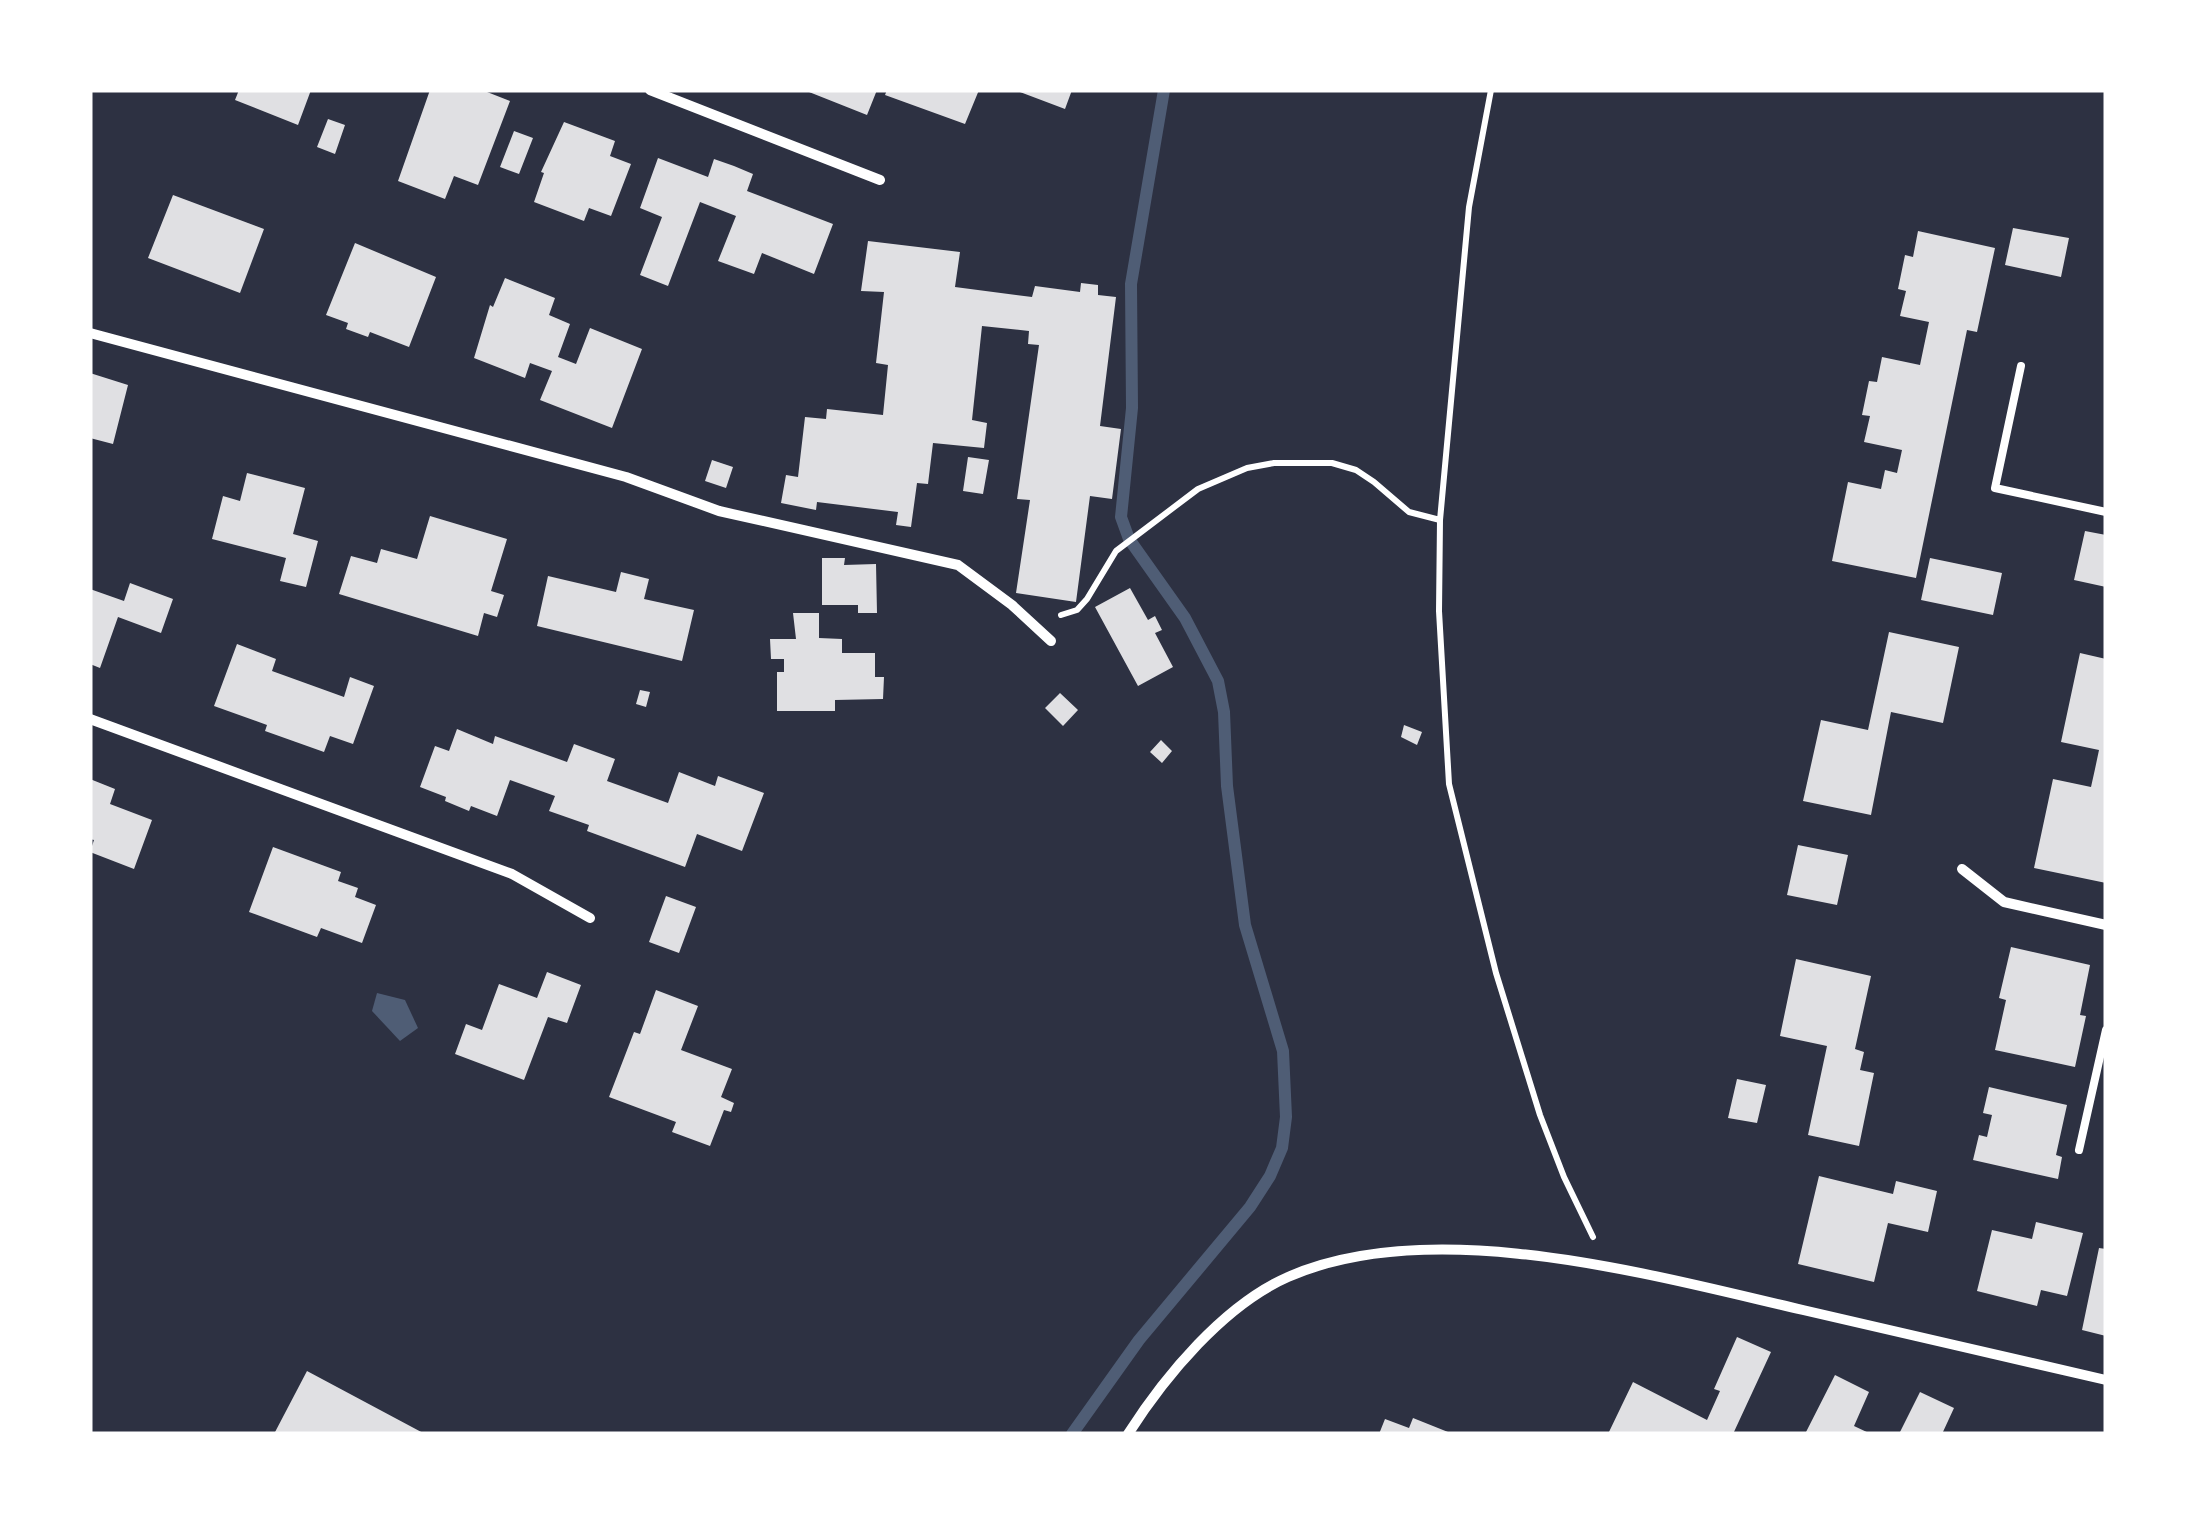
<svg xmlns="http://www.w3.org/2000/svg" width="2196" height="1524" font-family="Inter,sans-serif">
<style>
.water{fill:#4f5d75}
.lines{fill:none;stroke-linecap:round;stroke-linejoin:round}
.stream{stroke:#4f5d75;stroke-width:12}
.building{fill:#e0e0e3}
.path{stroke:#fff;stroke-width:6}
.service{stroke:#fff;stroke-width:8}
.minor{stroke:#fff;stroke-width:10}
</style>
<rect width="100%" height="100%" fill="#2d3142"/>
<path class="water" d="M377,993L405,1000L418,1028L400,1041L372,1011Z"/>
<g class="lines">
<path class="stream" d="M1072,1434L1139,1340L1250,1207L1270,1176L1282,1148L1286,1117L1283,1051L1245,925L1227,786L1224,712L1218,681L1185,618L1129,539L1121,517L1132,408L1131,284L1164,90"/>
</g>
<path class="building" d="M239,90H311L298,125L235,100Z
M430,90H482L510,101L478,185L454,176L445,199L398,181Z
M804,90H877L867,115Z
M887,90H979L965,124L885,95Z
M1015,90H1072L1065,109Z
M328,119L345,125L335,154L317,147Z
M564,122L615,141L610,156L631,164L611,216L589,208L584,221L534,202L544,173L541,172Z
M514,131L533,138L519,174L500,167Z
M658,158L708,177L714,159L734,166L753,174L747,191L833,224L814,274L762,253L754,274L718,261L736,216L700,202L668,286L640,275L662,217L640,208Z
M173,195L264,229L240,293L148,258Z
M2013,228L2069,238L2061,277L2005,265Z
M1918,231L1995,248L1977,332L1967,330L1916,578L1832,561L1848,482L1881,489L1885,470L1897,473L1902,450L1864,442L1870,416L1862,415L1869,381L1877,382L1882,357L1920,365L1929,322L1900,316L1906,291L1898,289L1905,255L1913,257Z
M868,241L960,252L955,287L1032,297L1035,286L1080,292L1081,283L1098,285V295L1116,297L1100,426L1121,429L1112,499L1090,496L1076,602L1016,593L1030,500L1017,499L1039,345L1028,344L1029,331L982,326L972,420L987,423L984,448L933,443L928,484L917,483L911,527L896,525L898,512L817,502L816,510L781,503L786,475L798,477L805,417L826,419L827,409L883,415L888,365L876,363L884,292L861,291Z
M355,243L436,277L409,347L370,332L368,337L346,329L348,323L326,315Z
M505,278L555,298L549,315L570,324L558,357L576,364L590,328L642,349L612,428L540,400L552,371L530,363L525,378L474,358L490,305L493,307Z
M90,373L128,385L113,444L90,438Z
M968,457L989,460L983,494L963,491Z
M712,460L733,467L726,488L705,481Z
M247,473L305,488L293,534L318,541L306,587L280,581L286,558L212,539L223,496L240,501Z
M430,516L507,539L491,591L504,595L497,617L484,613L478,636L339,594L351,556L377,563L381,549L417,559Z
M2085,531L2106,535V587L2074,580Z
M822,558H845L844,565L876,564L877,613H858V605H822Z
M1930,558L2002,573L1993,615L1921,600Z
M621,572L649,579L644,599L694,610L682,661L537,626L548,576L616,592Z
M130,583L173,599L161,633L118,617L100,668L90,664V589L124,601Z
M1130,588L1148,620L1155,616L1162,630L1155,633L1173,667L1138,686L1095,607Z
M793,613H819V638L842,639V653H875V677H884L883,699L835,700V711H777V672H784V659H771L770,639H796Z
M1889,632L1959,647L1943,723L1891,712L1871,815L1803,801L1821,720L1868,730Z
M237,644L276,659L272,671L344,697L350,677L374,686L353,744L330,736L324,752L265,731L267,725L214,706Z
M2080,653L2106,659V883L2034,868L2053,779L2091,787L2095,769L2099,750L2061,742Z
M640,690L650,692L646,707L636,704Z
M1060,693L1078,710L1063,726L1045,708Z
M1404,725L1422,732L1417,745L1401,737Z
M457,729L493,744L495,736L567,762L574,744L615,759L607,781L668,803L679,772L715,786L718,776L764,793L742,851L697,834L685,867L587,831L589,825L549,811L555,796L510,780L497,816L471,806L469,811L445,801L446,797L420,787L435,746L449,751Z
M1161,740L1172,751L1162,763L1150,752Z
M90,779L115,789L110,804L152,820L134,869L90,852L94,840L90,839Z
M1798,845L1848,855L1837,905L1787,895Z
M273,847L341,872L338,881L358,888L355,897L376,905L362,943L321,928L317,937L249,912Z
M666,896L696,907L679,953L649,942Z
M2011,947L2090,965L2080,1015L2086,1016L2075,1067L1995,1050L2006,1000L1999,998Z
M1796,959L1871,976L1855,1049L1864,1052L1860,1070L1874,1073L1859,1146L1808,1135L1827,1046L1780,1036Z
M547,972L581,985L567,1023L548,1017L524,1080L455,1054L466,1024L482,1030L499,984L537,998Z
M656,990L698,1006L681,1050L732,1069L721,1097L734,1103L731,1112L724,1110L710,1146L672,1132L676,1122L609,1097L634,1032L640,1034Z
M1737,1079L1766,1085L1757,1123L1728,1118Z
M1989,1087L2067,1105L2056,1155L2062,1157L2058,1179L1973,1160L1979,1135L1987,1137L1992,1115L1983,1113Z
M1819,1176L1893,1194L1896,1181L1937,1191L1928,1232L1888,1223L1874,1282L1798,1264Z
M2036,1222L2083,1233L2067,1296L2041,1290L2037,1306L1977,1291L1992,1230L2032,1239Z
M2099,1248L2106,1249V1336L2082,1330Z
M1737,1337L1771,1352L1733,1434H1608L1633,1382L1707,1420L1720,1391L1714,1389Z
M307,1371L425,1434H274Z
M1835,1375L1869,1392L1854,1426L1871,1434H1805Z
M1920,1392L1954,1408L1942,1434H1899Z
M1413,1418L1453,1434H1379L1385,1419L1409,1428Z"/>
<g class="lines">
<path class="path" d="M1491,90L1469,207L1440,520L1439,611L1449,784L1496,973L1540,1115L1564,1177L1593,1237
M1061,615L1077,610L1087,599L1116,551L1198,489L1247,468L1274,463H1332L1356,470L1374,482L1409,512L1440,520"/>
<path class="service" d="M2021,366L1995,488L2106,512
M2079,1150L2106,1030"/>
<path class="minor" d="M650,90L880,180
M90,333L626,477L719,511L958,565L1012,605L1051,641
M90,719L512,874L590,918
M1962,869L2004,902L2106,925
M1128,1434C1165,1376 1224,1305 1288,1277C1433,1213 1655,1276 1803,1310C1904,1333 2005,1357 2106,1380"/>
</g>
<rect width="2196" height="1524" fill="none" stroke="#ffffff" stroke-width="185"/>
</svg>
